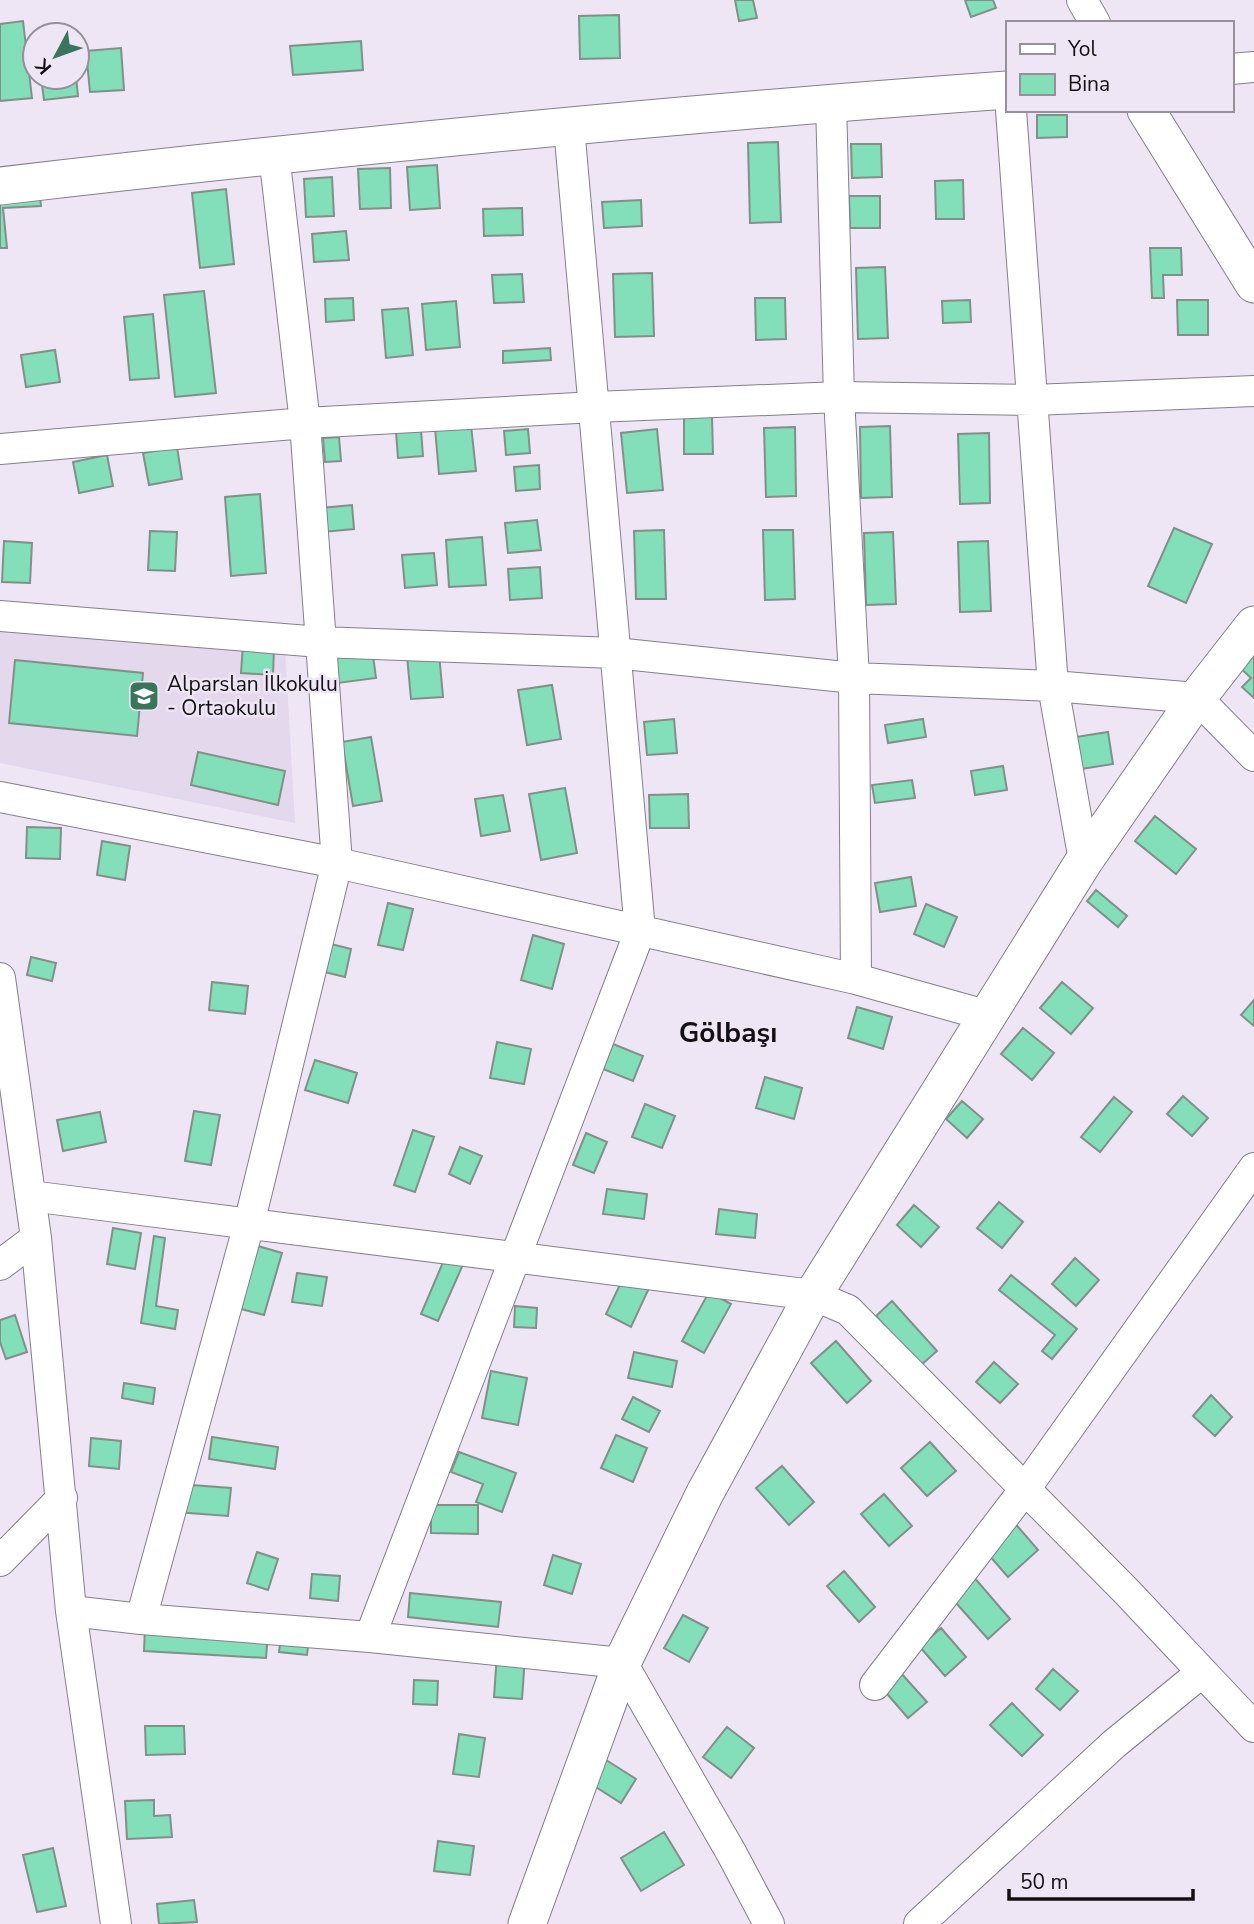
<svg xmlns="http://www.w3.org/2000/svg" width="1254" height="1924" font-family="'Nunito Sans',sans-serif">
<style>
.built{fill:#e4d8ed}
.building{fill:#82dfb9;stroke:#819089;stroke-width:2}
.lines{fill:none;stroke-linecap:round;stroke-linejoin:round}
.minor-casing{stroke:#857e8b;stroke-width:32}
.tertiary-casing{stroke:#857e8b;stroke-width:39}
.minor{stroke:#fff;stroke-width:30}
.tertiary{stroke:#fff;stroke-width:37}
.labels{text-anchor:middle;stroke-width:5;stroke-linejoin:round;paint-order:stroke}
.poi-label{font-size:21px;fill:#131015;stroke:#eee6f4;text-anchor:start}
.district-label{font-size:28px;font-weight:bold;fill:#131015;stroke:#eee6f4}
</style>
<rect width="100%" height="100%" fill="#eee6f4"/>
<path class="built" d="M0,617L284,629L295,823L0,763Z"/>
<path class="building" d="M735,0H753L757,18L739,21Z
M965,0H993L996,8L971,17Z
M619,15L620,58L580,59L579,16Z
M23,21L32,98L0,101V24Z
M361,41L363,70L293,75L290,46Z
M121,48L124,90L90,92L86,51Z
M41,77H76L78,96L44,100Z
M1037,115H1067V137L1037,138Z
M778,142L781,222L750,223L748,143Z
M851,144H881L882,177L852,178Z
M437,165L440,208L410,210L407,167Z
M390,168L391,208L360,209L358,169Z
M332,177L334,216L306,217L304,179Z
M963,180L964,219H936L935,181Z
M226,189L234,264L200,268L192,193Z
M40,196L41,206L3,208L7,248H0V200Z
M849,196H880V228H850Z
M641,200L642,226L604,228L602,202Z
M522,208L523,235L484,236L483,209Z
M346,231L349,260L314,262L312,234Z
M1150,248H1181L1182,275H1163L1164,298H1152Z
M885,267L888,338L858,339L856,268Z
M652,273L654,336L615,337L613,274Z
M522,274L524,302L494,303L492,275Z
M204,291L216,393L175,397L164,295Z
M353,298L354,320L326,322L325,299Z
M755,298H785L786,339L756,340Z
M970,300L971,322L943,323L942,301Z
M1177,300H1208V335H1178Z
M456,301L460,347L426,350L422,304Z
M408,308L413,355L386,358L382,310Z
M153,314L159,378L130,380L124,317Z
M550,348L551,360L503,363V351Z
M55,350L60,382L26,387L21,355Z
M684,416H712L713,454H684Z
M471,425L476,471L439,474L435,428Z
M890,426L892,497L861,498L860,427Z
M795,427L796,496L766,497L764,428Z
M528,429L530,453L506,455L504,431Z
M657,429L663,490L627,493L621,433Z
M421,430L423,456L398,458L396,432Z
M989,433L990,503L960,504L958,434Z
M339,437L341,461L325,462L323,438Z
M177,447L182,479L149,485L143,453Z
M107,455L113,486L79,493L73,462Z
M539,465L540,489L516,491L514,467Z
M260,494L266,573L231,576L225,497Z
M352,505L354,529L323,532L321,508Z
M537,520L541,550L508,553L505,523Z
M1174,528L1212,544L1186,603L1148,586Z
M664,530L666,599H636L634,531Z
M763,530H793L795,599L765,600Z
M150,531L177,532L175,571L148,570Z
M893,532L896,604L866,605L864,533Z
M482,537L486,585L449,587L446,540Z
M4,541L32,543L30,583L2,582Z
M988,541L991,611L960,612L958,542Z
M434,553L437,585L405,588L402,555Z
M540,567L542,598L510,600L508,569Z
M243,644L274,647L273,675L241,673Z
M372,648L376,678L338,683L334,653Z
M1247,650L1254,656V698L1242,687L1251,678L1235,663Z
M439,653L443,697L411,699L407,656Z
M15,660L143,673L137,736L9,723Z
M552,685L561,739L527,745L518,690Z
M674,719L677,753L647,755L644,722Z
M923,719L926,737L888,743L885,725Z
M1108,732L1113,764L1081,769L1076,737Z
M371,737L382,801L353,806L342,742Z
M198,752L285,771L278,805L191,785Z
M1003,766L1007,790L975,795L971,771Z
M912,780L915,798L875,803L872,785Z
M565,788L577,853L541,860L529,794Z
M688,794L689,828H650L649,795Z
M503,795L510,831L481,836L475,799Z
M1155,816L1196,849L1176,874L1135,841Z
M27,827L61,828L60,859L26,858Z
M102,841L130,846L125,880L97,875Z
M911,877L916,906L880,912L875,883Z
M1096,890L1127,916L1118,927L1087,901Z
M388,903L413,909L403,950L378,945Z
M926,904L957,917L944,947L914,934Z
M533,935L564,944L552,989L521,980Z
M319,941L351,949L345,977L312,969Z
M31,957L56,963L52,981L27,975Z
M212,982L248,986L245,1014L209,1010Z
M1062,982L1093,1008L1071,1034L1040,1008Z
M1254,1000V1026L1241,1015Z
M857,1007L892,1017L883,1049L848,1038Z
M1023,1028L1054,1053L1032,1080L1001,1054Z
M497,1042L531,1049L524,1084L490,1078Z
M613,1044L643,1056L633,1081L603,1069Z
M315,1060L357,1073L348,1103L305,1090Z
M765,1077L802,1088L794,1119L756,1108Z
M1183,1096L1208,1118L1192,1136L1167,1114Z
M1114,1097L1132,1112L1100,1152L1081,1137Z
M962,1101L983,1119L967,1138L946,1119Z
M645,1104L675,1116L662,1148L632,1137Z
M194,1111L220,1115L211,1165L185,1161Z
M100,1112L106,1142L63,1151L57,1120Z
M413,1130L434,1137L415,1192L394,1185Z
M586,1133L607,1142L594,1173L573,1165Z
M460,1147L482,1156L470,1184L449,1174Z
M607,1189L647,1194L644,1219L603,1214Z
M999,1202L1023,1222L1002,1248L977,1228Z
M914,1205L939,1227L921,1247L897,1225Z
M719,1209L757,1214L755,1238L716,1234Z
M113,1228L141,1233L135,1269L107,1264Z
M154,1236L165,1238L156,1306L178,1310L175,1329L141,1323Z
M258,1246L282,1253L264,1315L241,1309Z
M447,1253L465,1260L438,1321L421,1314Z
M1075,1258L1099,1280L1076,1306L1052,1284Z
M297,1273L327,1277L322,1306L292,1302Z
M625,1274L650,1286L631,1327L606,1314Z
M1011,1275L1077,1329L1052,1359L1042,1351L1055,1335L999,1290Z
M709,1292L731,1304L704,1353L682,1341Z
M892,1301L937,1351L920,1366L876,1316Z
M515,1306L537,1308L536,1328L514,1327Z
M15,1315L27,1352L6,1359L0,1342V1320Z
M836,1341L871,1381L847,1403L811,1363Z
M634,1352L677,1361L672,1387L628,1378Z
M994,1362L1018,1384L1000,1403L976,1382Z
M491,1371L527,1378L518,1425L482,1418Z
M124,1383L155,1388L153,1404L122,1398Z
M1211,1395L1232,1417L1215,1436L1193,1416Z
M633,1397L660,1411L649,1432L622,1419Z
M616,1435L647,1448L633,1482L601,1468Z
M212,1437L278,1447L275,1469L209,1459Z
M91,1438L121,1441L119,1469L89,1466Z
M930,1442L956,1471L927,1496L901,1468Z
M459,1452L516,1473L502,1512L476,1502L483,1484L451,1472Z
M782,1466L814,1502L789,1525L756,1488Z
M178,1484L231,1488L228,1516L176,1512Z
M884,1494L912,1526L889,1546L861,1514Z
M431,1505H478V1534L431,1533Z
M1013,1521L1038,1550L1008,1577L982,1547Z
M257,1552L278,1559L268,1590L247,1583Z
M553,1555L581,1564L572,1594L544,1585Z
M844,1571L875,1607L859,1622L827,1586Z
M312,1574L340,1576L338,1601L310,1598Z
M972,1575L1010,1619L988,1639L949,1595Z
M410,1593L501,1602L498,1627L408,1617Z
M683,1615L708,1628L689,1662L664,1648Z
M145,1627L268,1634L266,1658L144,1651Z
M941,1628L966,1657L945,1676L920,1647Z
M281,1636L309,1638L307,1655L279,1652Z
M497,1654L525,1657L522,1699L494,1697Z
M1053,1669L1078,1691L1060,1710L1036,1689Z
M900,1672L927,1702L908,1718L882,1688Z
M414,1680L438,1681L437,1705L413,1704Z
M1012,1703L1043,1735L1022,1756L990,1725Z
M145,1726H184L185,1754L146,1755Z
M727,1727L754,1748L731,1778L703,1757Z
M459,1734L485,1738L479,1777L453,1774Z
M603,1758L636,1779L621,1803L588,1782Z
M154,1800V1816L170,1815L172,1837L127,1839L125,1801Z
M664,1832L684,1865L641,1891L621,1858Z
M438,1841L474,1846L470,1875L434,1871Z
M53,1848L66,1906L37,1912L23,1855Z
M194,1900L197,1922L159,1924L157,1904Z"/>
<g class="lines">
<g class="minor-casing">
<path id="minor" d="M1082,0L1095,23
M1231,69L1254,67
M831,103L839,397L854,678L856,979
M1011,110L1053,686L1084,861
M0,449L305,423L595,407L839,397L1033,400L1254,391
M0,616L320,642L615,653L854,678L1053,686L1197,698L1254,756
M0,797L337,863L856,979L985,1015
M0,978L36,1238L71,1611L116,1924
M30,1196L813,1295L848,1310L1127,1592L1254,1727
M0,1265L36,1238
M0,1561L62,1498
M71,1611L141,1619L370,1637L622,1663L732,1854L769,1924
M141,1619L249,1224L337,863L305,423L274,154
M370,1637L640,931L569,127
M875,1685L1025,1489L1254,1168
M919,1924L1114,1744L1201,1673"/>
</g>
<g class="tertiary-casing">
<path id="tertiary" d="M1146,110L1254,284
M0,186C335,147 671,114 1007,90
M527,1924L622,1663L705,1493L813,1295L1084,861L1197,698L1254,625"/>
</g>
<use href="#minor" class="minor"/>
<use href="#tertiary" class="tertiary"/>
</g>
<defs>
<g id="school-square" transform="scale(1.575)"><rect x="-9" y="-9" width="18" height="18" rx="4" fill="#3a745d" stroke="#eee6f4"/><path d="M0-5L7-2L0 1L-7-2ZM-4 1L0 2.5L4 1V4Q0 6-4 4Z" fill="#fff"/></g>
</defs>
<g fill-rule="evenodd">
<use href="#school-square" x="144" y="696"/>
</g>
<g class="labels">
<g class="poi-label">
<text x="167" y="691">Alparslan İlkokulu<tspan x="167" dy="24">- Ortaokulu</tspan></text>
</g>
<g class="district-label">
<text x="728" y="1042">Gölbaşı</text>
</g>
</g>
<rect x="1006" y="21" width="228" height="91" fill="#eee6f4" stroke="#96909b" stroke-width="2"/>
<rect x="1020" y="44" width="35" height="10" fill="#ffffff" stroke="#96909b" stroke-width="2"/>
<text x="1068" y="56" font-size="21" fill="#131015">Yol</text>
<rect x="1020" y="74" width="35" height="21" fill="#82dfb9" stroke="#96909b" stroke-width="2"/>
<text x="1068" y="91" font-size="21" fill="#131015">Bina</text>
<g transform="translate(56 56) rotate(229)"><circle r="33" fill="#eee6f4" stroke="#96909b" stroke-width="2"/>
<path d="M0-5L12 26L0 18L-12 26Z" fill="#3a745d"/>
<text y="-10" font-size="19" font-weight="bold" text-anchor="middle" fill="#131015">K</text>
</g>
<path d="M1009 1889v10h184v-10" fill="none" stroke="#131015" stroke-width="3.5"/>
<text x="1020" y="1889" font-size="21" fill="#131015" stroke="#eee6f4" stroke-width="5" paint-order="stroke">50 m</text>
</svg>
